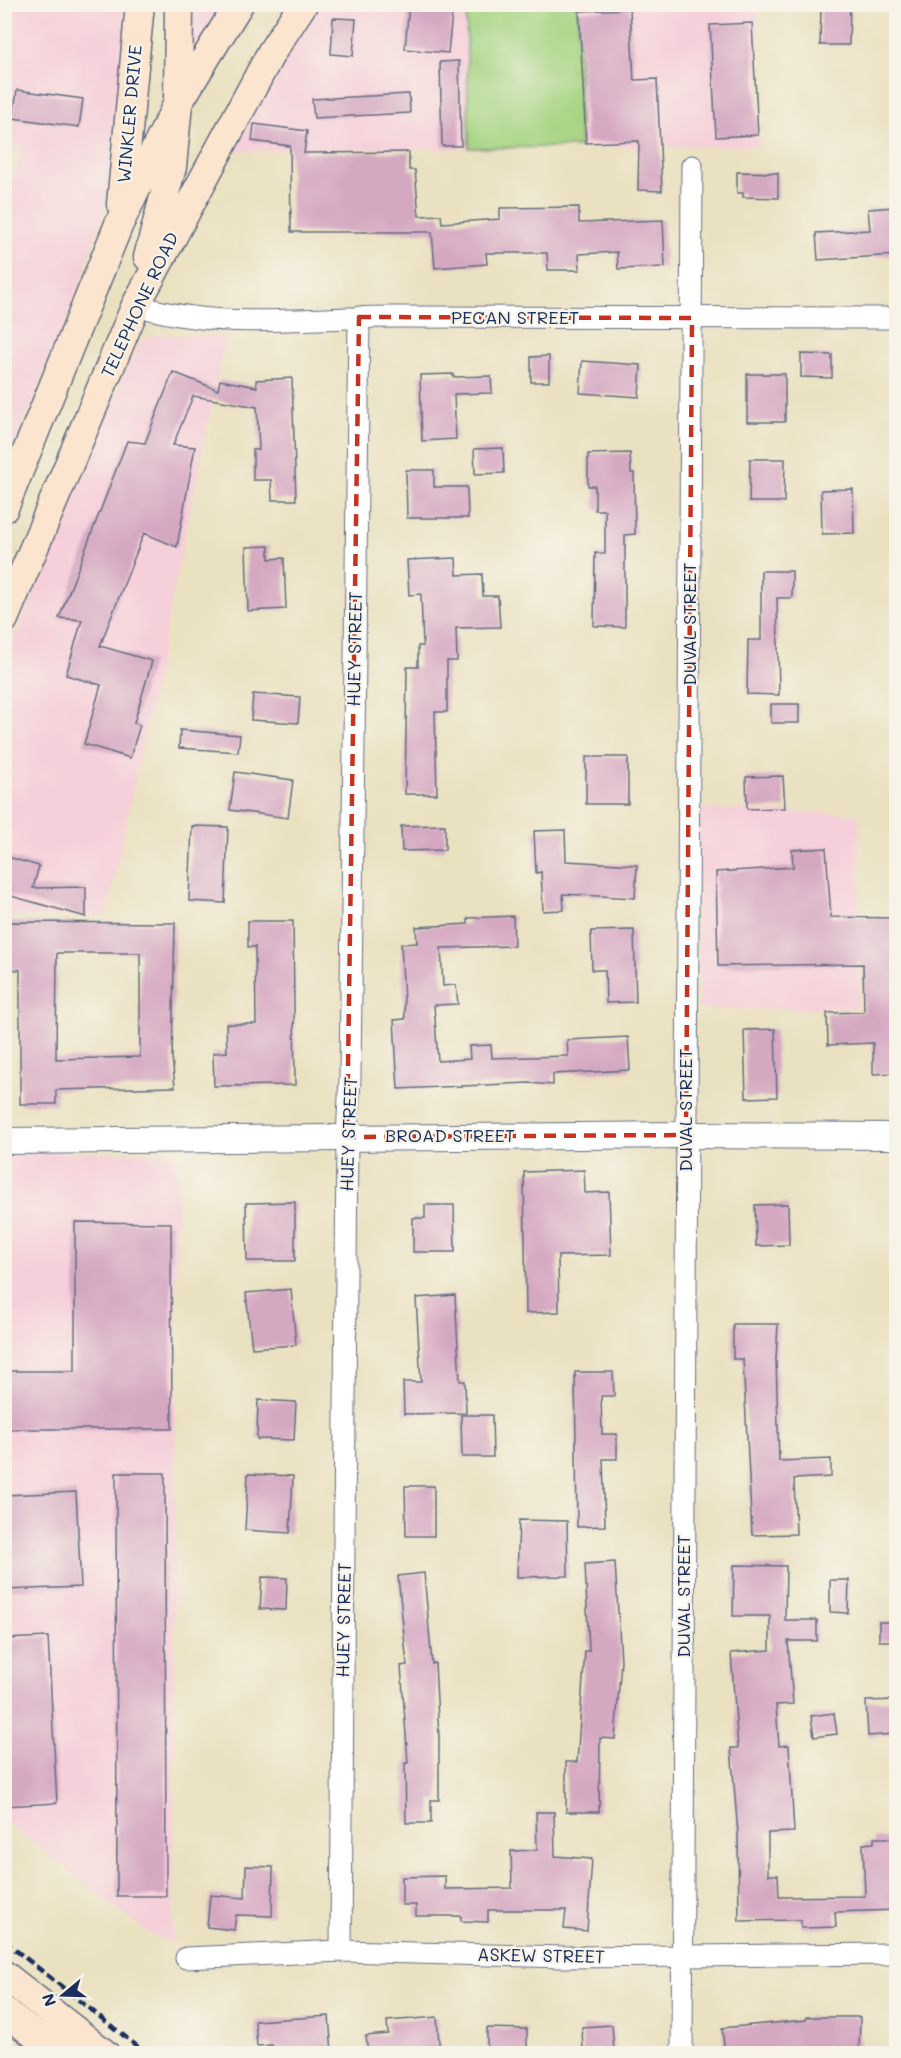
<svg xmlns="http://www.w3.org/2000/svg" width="901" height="2058" font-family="Mali,sans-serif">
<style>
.built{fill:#f5cfd9}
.green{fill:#a4d380;stroke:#60816f;stroke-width:1.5}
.building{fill:#d5a8c2;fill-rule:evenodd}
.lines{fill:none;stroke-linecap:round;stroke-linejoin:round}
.minor-casing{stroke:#636d81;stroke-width:23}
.tertiary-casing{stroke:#636d81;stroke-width:28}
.secondary-casing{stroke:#636d81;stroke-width:31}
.minor{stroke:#fff;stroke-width:21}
.tertiary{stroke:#fff;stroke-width:26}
.secondary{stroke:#fce5cf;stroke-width:28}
.rail{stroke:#1b2f5e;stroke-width:4.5;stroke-dasharray:9 4.5;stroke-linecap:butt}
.marked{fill:none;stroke:#c8321e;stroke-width:4.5;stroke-dasharray:12 8;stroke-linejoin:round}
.labels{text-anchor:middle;stroke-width:4.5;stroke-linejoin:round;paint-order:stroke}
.street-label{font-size:18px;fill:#1b2f5e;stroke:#f7f3e8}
</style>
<rect width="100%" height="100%" fill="#f7f3e8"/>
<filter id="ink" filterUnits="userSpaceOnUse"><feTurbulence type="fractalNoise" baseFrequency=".0167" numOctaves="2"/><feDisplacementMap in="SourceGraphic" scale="12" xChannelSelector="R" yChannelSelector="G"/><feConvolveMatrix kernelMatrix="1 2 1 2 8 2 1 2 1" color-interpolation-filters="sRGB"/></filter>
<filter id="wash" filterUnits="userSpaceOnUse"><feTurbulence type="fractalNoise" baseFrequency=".008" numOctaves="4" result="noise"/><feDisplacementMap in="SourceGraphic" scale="24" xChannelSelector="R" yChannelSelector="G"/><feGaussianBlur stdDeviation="1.35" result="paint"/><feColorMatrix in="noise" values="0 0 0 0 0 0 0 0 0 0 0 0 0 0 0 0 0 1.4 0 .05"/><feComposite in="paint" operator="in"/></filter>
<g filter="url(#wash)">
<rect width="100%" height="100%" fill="#eae1c1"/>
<path class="built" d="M5,5H129L120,126L101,221L69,314L10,457L4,454V215L10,202L21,146L5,143Z
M189,5H229L191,56Z
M316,5H466L469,148L229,151Z
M578,5H758V146L580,147Z
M155,335L226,336L107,915L5,917L4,663L130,361L136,346L145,339Z
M697,809L859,814L858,1008L698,1009Z
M4,1152L177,1153L173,1944L149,1933L5,1821Z"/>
<path class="green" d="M466,5H578L580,147L469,148Z"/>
<g id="blocks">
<path class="building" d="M409,4H453L448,53L405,49Z
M821,4H850L849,45H820Z
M630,9L634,80L657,79L662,191L638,190L639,141L586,143L579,11Z
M333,18L356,19L353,56L331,54Z
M752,23L758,135L716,137L710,25Z
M459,61L461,146H442L440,62Z
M17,90L83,99L79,127L13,118Z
M409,94L410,113L314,118L312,99Z
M254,124L307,131L304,153L409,152V170H415L419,216L441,215L442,223L500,219V208L579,207V223L663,220L665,267L618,269L617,252L579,254L580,270H548L547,253H486L487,264L435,268L432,232H291L290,146L252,141Z
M737,172L778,173V198L743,197V193H737Z
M895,207L897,255L818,260L816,233L870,230L868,209Z
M801,354L832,355V378L801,377Z
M549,356V382H531V357Z
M582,361L641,365L639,397L580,393Z
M173,372L218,390L220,380L257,387L256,380L292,378L296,500H272L271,480H253V450H259L257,407L193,396L173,445L195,447L177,547L144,533L100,646L152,661L134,723L140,725L130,758L84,744L101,685L66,675L82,620L59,618L127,441L145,443Z
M453,374V377L491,376L492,393L454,394L456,439L422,441L420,375Z
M747,374H785V422H747Z
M503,448L504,473L475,474L474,449Z
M630,453L631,473H634L635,534L625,535V627L594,626L595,553L605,554V510H595V486H588V454Z
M750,459H785L784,502H749Z
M406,470H434V487H467L468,518H407Z
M853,489L854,533L822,534L821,490Z
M269,546V559L284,558L286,609L248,611L246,547Z
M456,558L457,575L482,574L483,596H498L500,627L456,628L457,661H447V712H435L437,794H405L407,667H418V646H423L421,594L409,595L407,560Z
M761,571H792V598H777L779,695L747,694L748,640H761Z
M253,694L300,697L298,723L251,720Z
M771,704H799V723H771Z
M180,730L240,735L238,752L179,748Z
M586,757H628V804H586Z
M235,772L293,780L288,818L230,810Z
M783,776L785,808L747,809L746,777Z
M445,825V850L402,851L401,826Z
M192,826L228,827L225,903L189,901Z
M565,830L566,861L637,865L635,898L563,894L564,910L543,911L541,872L536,873L534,831Z
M826,848L831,917L897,918V1073L873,1074V1043L828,1045L827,1013L864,1012L863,964L718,966L716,872L793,867L792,850Z
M4,856L39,866L33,888L86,887V917L4,894Z
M513,916L514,946L441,948L443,986L456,985L458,1004L434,1005L438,1061L470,1059L469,1046L491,1045L492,1058L568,1056L567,1040L628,1037L630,1070L553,1074V1085L529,1083L398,1089L394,1020L405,1019L401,944L417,943L416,927L468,924V918Z
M248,921H293L295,1085L214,1086L213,1053L227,1052L226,1024H256L255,947H248Z
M4,922L175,923L172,1057L175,1087L56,1090V1104H20V970L4,969ZM57,953H140V1057L56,1059Z
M634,930L636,1002L606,1003L605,970H592L591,931Z
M775,1029L777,1097L746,1098L744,1030Z
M584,1170L585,1193L609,1192L611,1255L558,1256L559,1312L526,1313L524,1172Z
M295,1202V1261H247L246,1203Z
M788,1204L789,1245L756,1246L755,1205Z
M425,1205H454L455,1252H413V1218H425Z
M75,1222L171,1223L172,1429H4V1371H75Z
M291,1289L296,1345L252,1348L246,1293Z
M455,1295L460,1381H465L466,1413L404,1414L403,1382H421L416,1298Z
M733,1324H778L776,1359L779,1461L831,1459V1477L794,1479L796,1534L752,1535L743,1359H733Z
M575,1372H613L614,1396H601L602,1434H617V1459H603L605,1526L577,1527Z
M258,1400L296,1402L294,1440L257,1439Z
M461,1415H492L493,1457H462Z
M116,1473H165L166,1896H117Z
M248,1474L293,1476L290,1533L245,1530Z
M405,1486H434V1536H406Z
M76,1492L81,1587L4,1590V1495Z
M519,1520L567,1521L568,1576L517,1577Z
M615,1562L621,1661L615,1739L600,1738L599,1812H566V1762H577L585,1651H589L585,1564Z
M734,1565L786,1566L785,1620H817V1641H788L793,1704L776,1705L779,1746L789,1745L794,1832L768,1833V1875H778L779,1897L865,1896L863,1844L874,1843V1838H895L897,1910L835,1912L836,1927L801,1928V1920L739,1921L738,1834L731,1748H738L731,1653L770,1650V1616H733Z
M424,1573L432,1664L435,1663L439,1738V1800H431V1823H406L405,1763H408L401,1666L407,1665L398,1576Z
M262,1577L287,1578L286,1610L260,1609Z
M830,1580H849L848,1613L830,1612Z
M879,1622H897V1641H879Z
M48,1637L57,1803L4,1806V1639Z
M897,1700L894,1734L868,1736L866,1701Z
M834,1713L837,1734L814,1737L811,1716Z
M536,1812H554L555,1856L592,1859L587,1931L564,1929L566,1910H488V1922L461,1921V1916H416V1905H402V1877L445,1876V1889L512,1888L511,1851L537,1850Z
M246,1866L273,1867L272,1916L236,1915L234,1930L207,1927L210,1895L245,1898Z
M329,2016L332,2053L272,2054V2045L257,2046L255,2021Z
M437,2017L440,2054H368L366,2036L388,2034L387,2021Z
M806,2017H860L859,2051L725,2054L722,2028L806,2020Z
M612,2025L614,2051L583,2053L582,2027Z
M487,2028L527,2029V2054H487Z"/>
</g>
</g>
<g filter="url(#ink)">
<use href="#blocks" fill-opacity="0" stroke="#636d81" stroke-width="1.5"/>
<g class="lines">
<g class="minor-casing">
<path id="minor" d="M136,305C219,331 307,317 393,317C561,318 729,318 896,318
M341,1951L347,1137L350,1078L359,317
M186,1958L341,1951L564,1957L896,1954
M682,2054L692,166"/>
</g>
<g class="tertiary-casing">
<path id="tertiary" d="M4,1141L686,1135L896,1136"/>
</g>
<g class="secondary-casing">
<path id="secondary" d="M121,204L140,4
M148,257L172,167L178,103L179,4
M4,508L119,224L178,103L239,4
M4,619L136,305L271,53L303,4
M4,1975L105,2054
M4,2011L60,2054"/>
</g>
<use href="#minor" class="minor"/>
<use href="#tertiary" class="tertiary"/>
<use href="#secondary" class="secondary"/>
<path class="rail" d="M4,1941L147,2054"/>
</g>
</g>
<path class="marked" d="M359,317L692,318L686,1135L347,1137Z"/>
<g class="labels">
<g class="street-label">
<text transform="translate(130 114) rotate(-85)" y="6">WINKLER DRIVE</text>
<text transform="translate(140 305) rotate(-65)" y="6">TELEPHONE ROAD</text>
<text x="515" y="324">PECAN STREET</text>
<text transform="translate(690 624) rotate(-90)" y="6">DUVAL STREET</text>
<text transform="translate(355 649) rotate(-89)" y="6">HUEY STREET</text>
<text transform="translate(686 1110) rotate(-90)" y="6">DUVAL STREET</text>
<text transform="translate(349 1134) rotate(-88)" y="6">HUEY STREET</text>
<text x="450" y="1142">BROAD STREET</text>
<text transform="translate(684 1596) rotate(-90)" y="6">DUVAL STREET</text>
<text transform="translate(344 1620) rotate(-89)" y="6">HUEY STREET</text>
<text transform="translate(541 1956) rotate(1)" y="6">ASKEW STREET</text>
</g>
</g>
<rect width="901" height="2058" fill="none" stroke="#f7f3e8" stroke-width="24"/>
<g transform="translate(63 1995) rotate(251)" stroke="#f7f3e8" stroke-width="4.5" paint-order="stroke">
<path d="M0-4.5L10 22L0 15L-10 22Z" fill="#1b2f5e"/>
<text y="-9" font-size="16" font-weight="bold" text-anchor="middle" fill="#1b2f5e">N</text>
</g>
</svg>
